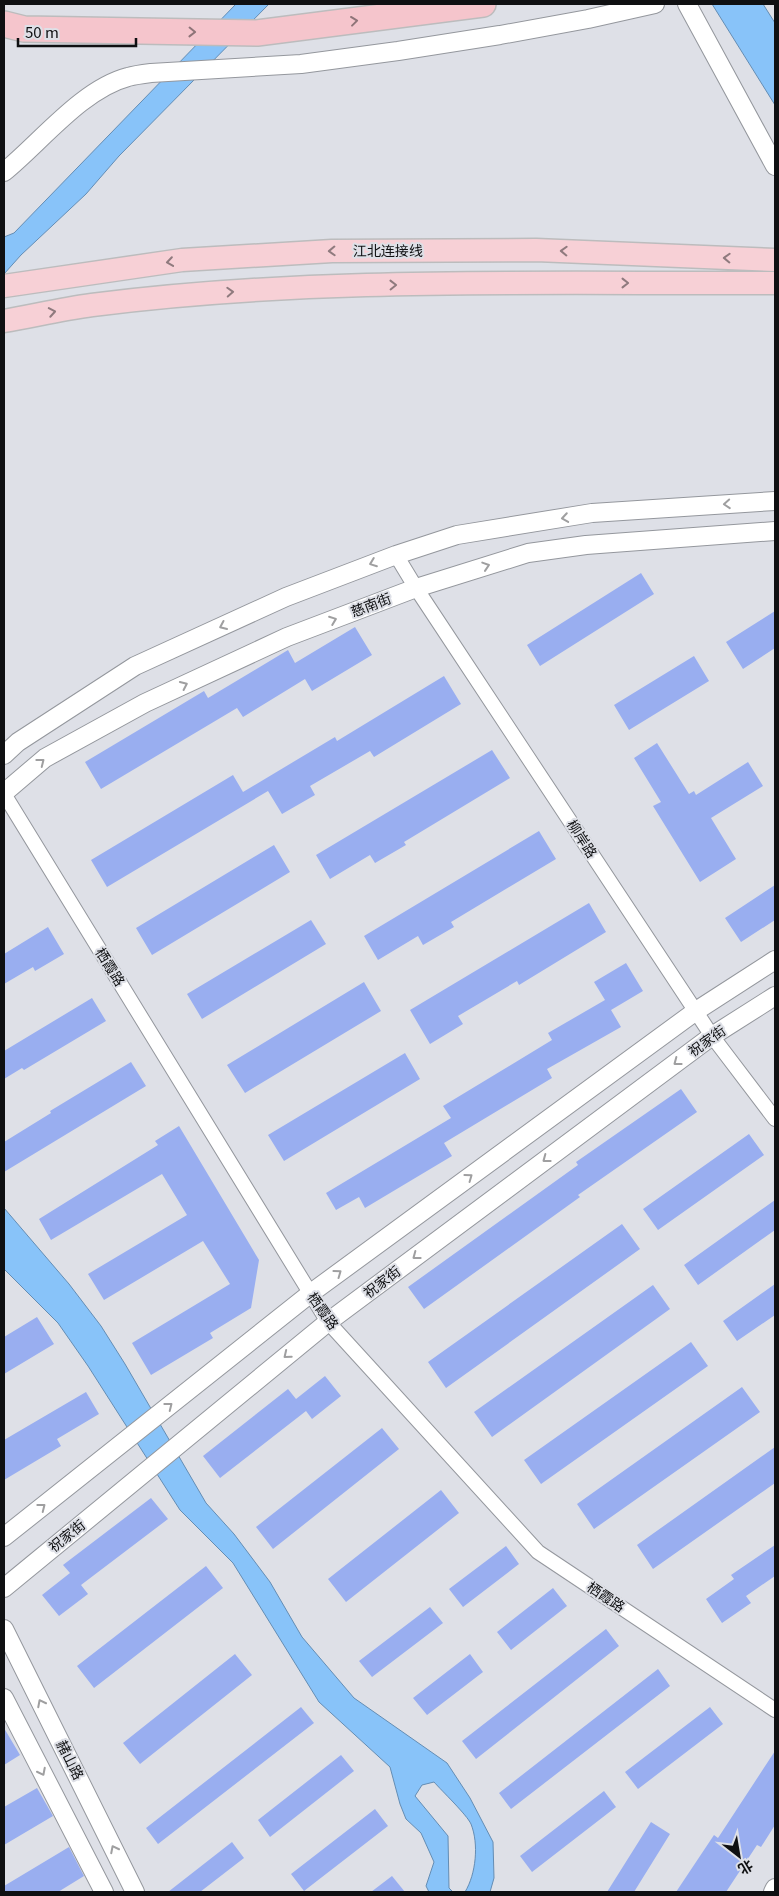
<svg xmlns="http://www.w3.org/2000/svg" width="779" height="1896" font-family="Georgia,'Noto Sans SC',serif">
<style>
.water{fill:#88c3f9;stroke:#648db4}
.building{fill:#99aef0}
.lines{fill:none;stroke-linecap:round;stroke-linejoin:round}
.minor-casing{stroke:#94979d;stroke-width:16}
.tertiary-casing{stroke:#94979d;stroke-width:20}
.trunk-casing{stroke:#bcbcbd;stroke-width:25}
.motorway-casing{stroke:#bcbcbd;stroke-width:28}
.minor{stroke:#fff;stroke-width:14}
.tertiary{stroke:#fff;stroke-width:18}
.trunk{stroke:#f7d0d6;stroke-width:22}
.motorway{stroke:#f5c5cc;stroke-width:25}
.oneway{stroke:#8e7478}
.oneway2{stroke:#8f7a7e}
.oneway3{stroke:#9f9fa0}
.labels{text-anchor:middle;stroke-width:4;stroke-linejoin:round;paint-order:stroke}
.street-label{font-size:14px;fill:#0f1012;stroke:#dee0e7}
</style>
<rect width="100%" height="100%" fill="#dee0e7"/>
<path class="water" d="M236,4H269L119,156L86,194L21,255L4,274V237L14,233Z
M712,4H763L775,23V105Z
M4,1208L69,1284L101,1326L125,1364L206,1503L234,1534L270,1582L302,1637L354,1698L447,1763L470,1798L493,1842L494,1878L490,1892H465C476,1874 479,1844 471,1824C467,1815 442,1791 434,1782L422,1785L415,1796L448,1836L449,1888L453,1892H429L426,1886L434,1862L421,1833L406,1819L400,1804L390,1767L319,1702L233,1563L180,1510L88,1366L58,1323L4,1269Z"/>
<path class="building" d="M641,573L654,594L540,666L527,645Z
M775,611V648L743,669L726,642Z
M355,627L372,655L312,691L305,679L243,717L237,708L101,789L85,762L204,691L208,698L288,650L295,663Z
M694,656L709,681L629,730L614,705Z
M444,676L461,704L374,757L370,751L310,786L315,795L282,814L268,791L107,887L91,860L233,775L243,792L335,737L337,741Z
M657,743L689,794L694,791L696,795L748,762L763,786L711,818L736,859L700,882L653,806L661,802L634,758Z
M492,750L510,778L404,842L406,845L375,863L370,855L330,879L316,855Z
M539,831L556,859L451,922L454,927L423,945L418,936L378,960L364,936Z
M274,845L290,872L152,955L136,928Z
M775,885V920L741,942L725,918Z
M589,903L606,932L519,985L517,981L458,1016L463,1024L430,1044L410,1010Z
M311,920L326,944L202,1019L187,994Z
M48,927L64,954L35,971L33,967L4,984V954Z
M626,963L643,991L611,1010L621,1027L547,1069L552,1078L444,1143L452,1156L365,1208L359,1197L336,1210L326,1193L451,1118L443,1106L552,1040L548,1033L605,1000L594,982Z
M364,982L381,1011L245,1093L227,1065Z
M92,998L106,1021L24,1070L22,1068L4,1079V1051Z
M405,1053L420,1079L284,1161L268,1135Z
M131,1062L146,1086L4,1172V1142L51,1113L50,1111Z
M681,1089L697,1112L578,1195L580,1197L424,1309L408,1287L578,1165L576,1162Z
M179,1126L259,1260L251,1308L210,1333L213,1338L151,1375L132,1343L230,1284L203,1241L104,1300L88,1274L187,1215L162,1174L51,1240L39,1219L158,1145L155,1141Z
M749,1134L764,1155L658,1230L643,1209Z
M775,1200V1230L698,1285L684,1265Z
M622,1224L640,1249L446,1388L428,1362Z
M775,1284V1315L737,1341L723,1321Z
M653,1285L670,1309L492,1437L474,1412Z
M37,1317L54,1344L4,1374V1337Z
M691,1342L708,1366L541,1484L524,1460Z
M325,1376L341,1396L312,1419L306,1411L220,1478L203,1456L288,1389L296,1399Z
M742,1387L760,1412L594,1529L577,1504Z
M86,1392L99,1414L57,1439L61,1446L4,1480V1440Z
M382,1428L399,1449L273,1549L256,1527Z
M775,1447V1483L653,1569L637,1545Z
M441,1490L459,1513L346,1602L328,1579Z
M151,1498L168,1519L81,1585L88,1594L59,1616L42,1595L70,1573L63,1565Z
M775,1545V1576L746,1596L751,1603L722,1623L706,1599L734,1579L731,1575Z
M506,1546L519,1564L463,1607L449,1589Z
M206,1566L223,1588L94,1688L77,1666Z
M553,1588L567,1606L511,1650L497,1632Z
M430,1607L443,1623L372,1677L359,1661Z
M606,1629L619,1646L476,1759L462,1741Z
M235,1654L252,1675L140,1764L123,1743Z
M470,1654L483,1672L427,1715L413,1698Z
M658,1669L670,1686L511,1809L499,1793Z
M301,1707L314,1723L158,1844L146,1828Z
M710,1707L723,1724L638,1789L625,1772Z
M4,1728L20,1755L4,1765Z
M775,1751V1825L761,1847L757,1845L726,1892H676L714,1835L718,1838Z
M341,1755L354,1771L270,1837L258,1820Z
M37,1788L53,1816L4,1845V1807Z
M604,1791L616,1807L532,1872L520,1856Z
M375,1809L388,1826L304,1891L291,1874Z
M651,1822L670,1834L634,1892H607Z
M232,1842L244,1858L200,1892H168Z
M69,1847L84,1876L58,1892H4V1886Z
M392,1876L405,1892H371Z"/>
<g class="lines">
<g class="minor-casing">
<path id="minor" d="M396,555L416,588L712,1036L775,1119
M4,794L328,1322L538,1552L775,1710"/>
</g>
<g class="tertiary-casing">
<path id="tertiary" d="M687,4L775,166
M4,172C40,143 82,89 128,77C135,75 143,74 151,73L301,64L398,51L500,35L588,19L655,4
M4,755L18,742L135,666L286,597L396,555L457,535L592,513L775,501
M4,793L45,758L145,703L287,637L416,588L528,553L586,545L775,531
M4,1537L311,1293L696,1011L775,960
M4,1588L328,1322L712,1036L775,996
M4,1629L135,1892
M4,1698L104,1892
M773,1892L775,1888"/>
</g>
<g class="trunk-casing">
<path id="trunk" d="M4,286L182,260L332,251L536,250L775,260
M4,321C33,316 62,309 92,305C318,276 548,284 775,283"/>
</g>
<g class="motorway-casing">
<path id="motorway" d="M4,24L24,29L257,33L483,4"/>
</g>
<use href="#minor" class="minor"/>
<use href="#tertiary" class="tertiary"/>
<use href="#trunk" class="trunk"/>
<use href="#motorway" class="motorway"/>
</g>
<defs><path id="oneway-chevron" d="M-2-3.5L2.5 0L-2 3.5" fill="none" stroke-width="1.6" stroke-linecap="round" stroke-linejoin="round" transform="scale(1.25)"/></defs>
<g class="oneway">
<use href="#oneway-chevron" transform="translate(354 21) rotate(-7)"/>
<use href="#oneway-chevron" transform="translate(192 32) rotate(1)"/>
</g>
<g class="oneway2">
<use href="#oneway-chevron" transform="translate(332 251) rotate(178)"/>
<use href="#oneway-chevron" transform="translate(564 251) rotate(-178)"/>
<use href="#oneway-chevron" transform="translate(727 258) rotate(-178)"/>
<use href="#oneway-chevron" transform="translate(170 262) rotate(172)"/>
<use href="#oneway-chevron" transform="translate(625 283)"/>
<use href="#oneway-chevron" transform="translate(393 285) rotate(-1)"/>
<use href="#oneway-chevron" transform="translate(230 292) rotate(-3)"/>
<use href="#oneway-chevron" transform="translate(52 312) rotate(-10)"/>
</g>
<g class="oneway3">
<use href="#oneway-chevron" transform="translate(727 504) rotate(176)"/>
<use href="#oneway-chevron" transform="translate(565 518) rotate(171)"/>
<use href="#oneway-chevron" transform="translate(373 563) rotate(159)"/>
<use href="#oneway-chevron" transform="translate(486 566) rotate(-18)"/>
<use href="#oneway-chevron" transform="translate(333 620) rotate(-21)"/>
<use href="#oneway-chevron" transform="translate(223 626) rotate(156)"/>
<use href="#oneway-chevron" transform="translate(184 685) rotate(-25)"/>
<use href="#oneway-chevron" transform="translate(41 762) rotate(-38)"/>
<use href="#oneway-chevron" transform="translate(677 1062) rotate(143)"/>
<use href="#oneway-chevron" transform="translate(546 1159) rotate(143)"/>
<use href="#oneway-chevron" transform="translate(469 1177) rotate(-36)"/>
<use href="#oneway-chevron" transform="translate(416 1256) rotate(143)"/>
<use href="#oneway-chevron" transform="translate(338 1273) rotate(-36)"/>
<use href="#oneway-chevron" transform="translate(287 1355) rotate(141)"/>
<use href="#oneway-chevron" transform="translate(169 1406) rotate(-38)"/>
<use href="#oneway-chevron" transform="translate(42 1507) rotate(-38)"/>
<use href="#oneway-chevron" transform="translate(41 1703) rotate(-117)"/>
<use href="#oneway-chevron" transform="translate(42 1772) rotate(63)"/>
<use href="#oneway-chevron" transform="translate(114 1849) rotate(-117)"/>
</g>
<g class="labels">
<g class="street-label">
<text x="388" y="256">江北连接线</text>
<text transform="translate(371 605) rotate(-21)" y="5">慈南街</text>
<text transform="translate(582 839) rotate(57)" y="5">柳岸路</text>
<text transform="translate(110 967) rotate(58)" y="5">栖霞路</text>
<text transform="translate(707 1041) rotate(-35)" y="5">祝家街</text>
<text transform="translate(382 1282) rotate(-37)" y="5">祝家街</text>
<text transform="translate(323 1311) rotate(55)" y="5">栖霞路</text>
<text transform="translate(67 1536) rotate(-39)" y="5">祝家街</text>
<text transform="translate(606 1597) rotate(34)" y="5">栖霞路</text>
<text transform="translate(70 1760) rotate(63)" y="5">赭山路</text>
</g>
</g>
<rect width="779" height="1896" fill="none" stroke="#0f1012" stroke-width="10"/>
<g transform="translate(739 1856) rotate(149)" stroke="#dee0e7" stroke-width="4" paint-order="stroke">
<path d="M0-4L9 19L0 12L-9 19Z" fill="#0f1012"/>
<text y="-8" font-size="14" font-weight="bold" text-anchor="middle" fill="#0f1012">北</text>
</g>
<path d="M18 38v8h118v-8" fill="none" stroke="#0f1012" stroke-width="2.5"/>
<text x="25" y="38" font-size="15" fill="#0f1012" stroke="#dee0e7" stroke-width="4" paint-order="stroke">50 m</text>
</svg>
